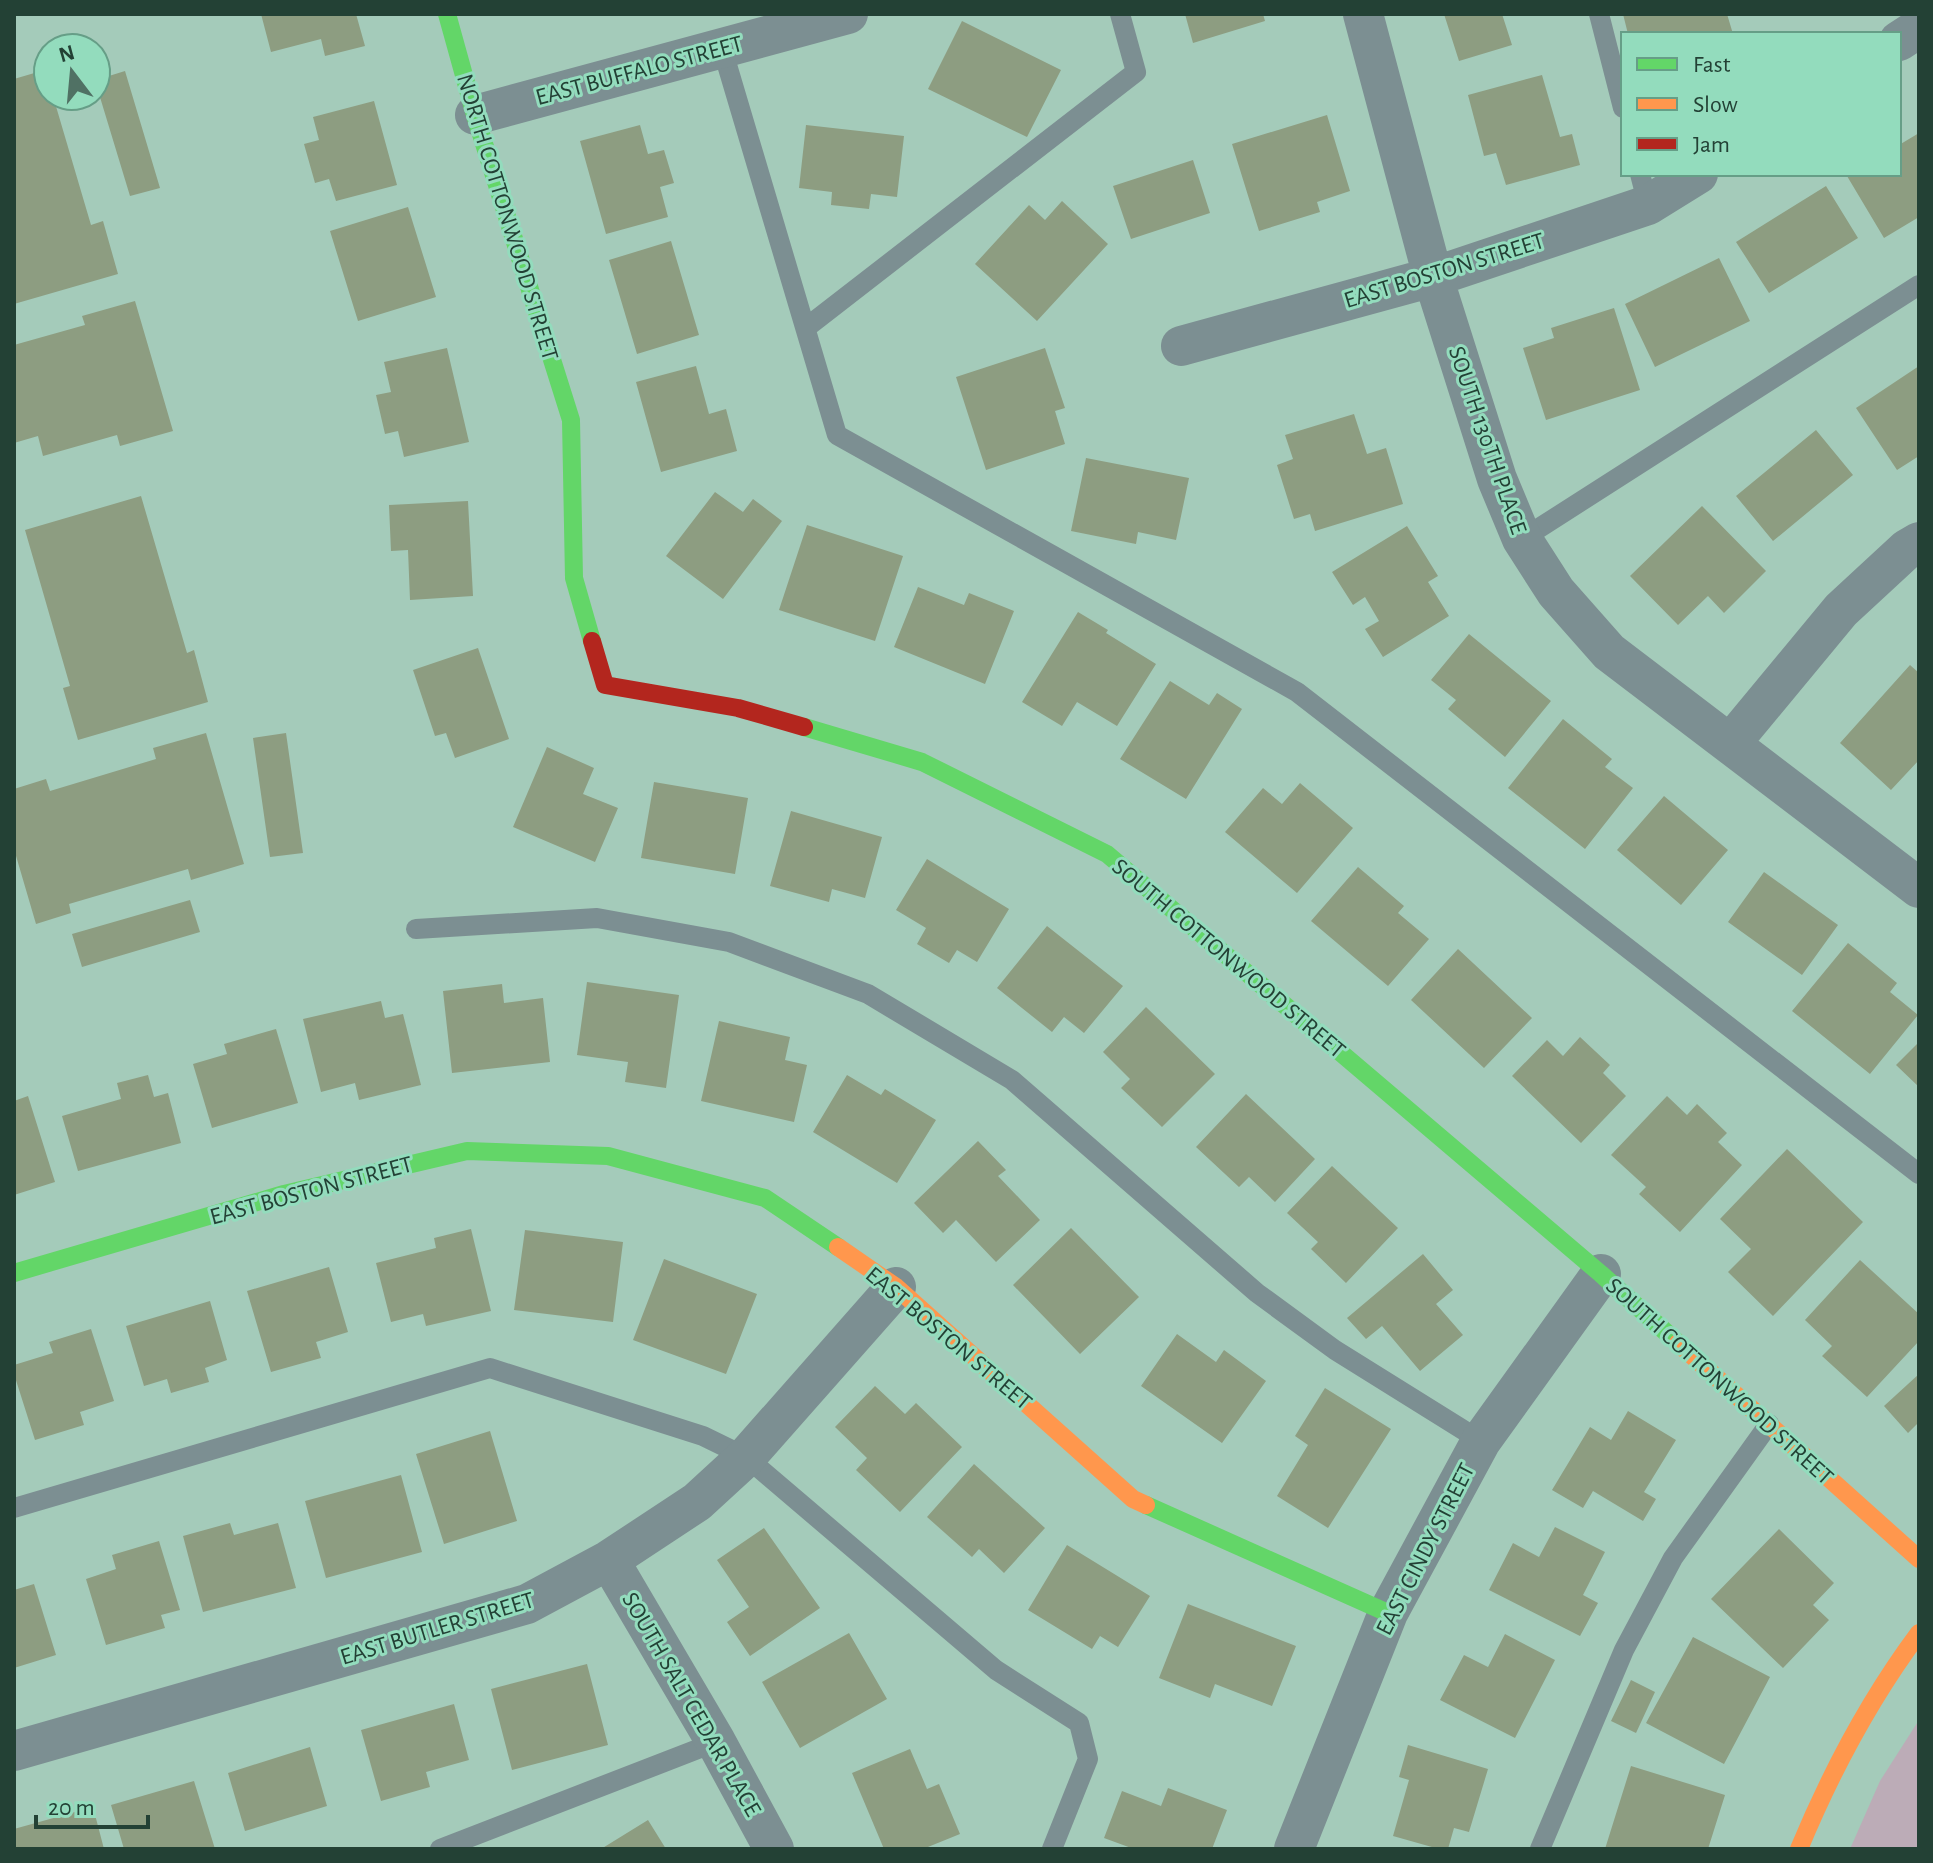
<svg xmlns="http://www.w3.org/2000/svg" width="1933" height="1863" font-family="'Alegreya Sans',sans-serif">
<style>
.green{fill:#bcacb7}
.building{fill:#8d9d81}
.lines{fill:none;stroke-linecap:round;stroke-linejoin:round}
.lane{stroke:#7c8f92;stroke-width:20}
.street{stroke:#7c8f92;stroke-width:40}
.fast{stroke:#63d668;stroke-width:18}
.slow{stroke:#ff974d;stroke-width:18}
.jam{stroke:#b3261e;stroke-width:18}
.labels{text-anchor:middle;stroke-width:6;stroke-linejoin:round;paint-order:stroke}
.street-label{font-size:24px;fill:#234135;stroke:#93dcbd}
</style>
<rect width="100%" height="100%" fill="#a4cbba"/>
<path class="green" d="M1919,1720V1849H1850L1880,1781Z"/>
<path class="building" d="M261,14H356L365,46L325,56L321,39L271,52Z
M1185,14H1263L1265,21L1193,43Z
M1444,14H1502L1512,45L1459,61Z
M1623,14H1727L1733,34H1628Z
M962,21L1061,70L1027,137L928,89Z
M48,69V96H66L67,99L55,103L91,225L103,221L118,274L14,304V79Z
M125,71L160,188L130,196L96,84V80Z
M1542,75L1560,137L1572,134L1580,165L1506,185L1496,153L1484,156L1468,95Z
M374,101L397,185L336,201L329,179L315,183L304,144L319,140L313,117Z
M1327,115L1350,191L1317,202L1320,212L1259,231L1232,144Z
M640,125L648,154L664,150L674,183L660,187L668,217L606,234L580,141Z
M806,125L904,136L897,197L871,194L869,209L831,205L832,192L799,188Z
M1919,133V217L1884,238L1847,176L1851,174H1899V145Z
M1193,160L1210,213L1131,239L1113,186Z
M1826,186L1858,238L1769,293L1736,242Z
M1062,201L1108,244L1037,321L975,264L1029,205L1045,220Z
M408,207L436,297L358,321L330,231Z
M671,241L699,335L637,354L609,260Z
M1719,258L1750,321L1655,367L1625,304Z
M135,301L173,431L120,446L117,435L43,456L38,436L14,443V345L85,325L82,316Z
M1614,308L1640,390L1546,420L1523,348L1554,338L1551,328Z
M447,348L469,442L404,457L398,431L385,434L376,395L391,392L384,362Z
M1045,348L1065,408L1055,411L1065,444L986,470L956,377Z
M696,366L709,414L726,409L737,451L661,472L636,382Z
M1919,366V456L1897,470L1856,408Z
M1354,414L1367,454L1386,448L1403,504L1315,531L1310,514L1294,519L1277,465L1293,459L1285,435Z
M1816,430L1853,475L1773,541L1736,496Z
M1086,458L1189,478L1176,540L1138,532L1136,544L1071,531Z
M715,492L743,512L753,499L782,521L723,599L666,556Z
M141,496L187,653L194,650L208,702L78,740L63,688L70,686L25,530Z
M468,501L473,596L410,600L408,550L391,551L389,505Z
M1702,506L1766,571L1724,613L1708,596L1678,625L1630,576Z
M807,525L903,556L875,641L779,610Z
M1407,526L1438,576L1428,582L1449,616L1383,657L1365,629L1379,621L1365,597L1353,605L1332,572Z
M918,587L964,605L969,593L1014,611L985,684L894,647Z
M1078,612L1108,630L1106,633L1156,664L1117,726L1077,702L1062,726L1022,702Z
M1469,634L1551,701L1505,757L1448,709L1456,700L1431,680Z
M478,648L509,739L455,758L446,733L435,736L413,670Z
M1910,665L1919,673V760L1891,790L1840,743Z
M1170,681L1209,705L1217,693L1242,709L1186,799L1120,759Z
M1563,719L1612,759L1605,767L1633,788L1585,849L1508,788Z
M206,733L244,864L191,880L188,869L69,904L71,913L36,924L14,849V789L46,779L50,791L156,759L153,748Z
M286,733L303,853L270,857L253,738Z
M547,747L594,768L583,794L618,808L595,862L513,827Z
M654,782L748,798L735,874L641,858Z
M1300,783L1353,828L1297,893L1225,832L1263,788L1282,804Z
M1664,796L1728,850L1681,905L1617,850Z
M791,811L882,837L865,898L832,889L829,902L770,886Z
M927,859L1009,909L977,962L957,950L949,963L917,944L926,928L896,910Z
M1358,867L1404,906L1398,913L1429,939L1388,986L1311,921Z
M1764,872L1838,925L1802,975L1728,922Z
M190,900L200,932L82,967L72,934Z
M1047,926L1123,986L1084,1033L1064,1017L1052,1032L997,988Z
M1848,943L1897,983L1890,992L1918,1015L1870,1074L1792,1011Z
M1458,949L1532,1018L1484,1068L1411,1000Z
M587,982L679,995L666,1088L625,1082L628,1062L577,1055Z
M502,984L504,1003L543,998L550,1062L452,1073L443,991Z
M381,1001L385,1018L403,1014L421,1085L359,1100L355,1083L321,1092L303,1019Z
M1146,1007L1215,1074L1162,1127L1121,1088L1130,1079L1103,1052Z
M719,1021L790,1037L785,1060L807,1065L794,1122L701,1101Z
M276,1029L298,1103L212,1128L193,1064L227,1054L224,1044Z
M1580,1037L1610,1065L1603,1073L1626,1096L1581,1143L1512,1076L1547,1040L1563,1056Z
M1919,1042V1087L1896,1065Z
M148,1075L154,1097L168,1093L181,1143L78,1171L62,1116L121,1099L117,1083Z
M847,1075L881,1095L885,1089L936,1120L897,1183L813,1132Z
M1246,1094L1315,1159L1275,1202L1249,1177L1239,1187L1196,1147Z
M28,1096L55,1182L14,1195V1101Z
M1667,1096L1687,1115L1697,1104L1727,1133L1718,1142L1742,1165L1680,1232L1639,1194L1646,1187L1611,1155Z
M978,1141L1006,1170L998,1176L1040,1220L996,1262L956,1220L943,1233L914,1203Z
M1787,1149L1863,1222L1773,1316L1728,1272L1751,1249L1720,1219Z
M1332,1166L1398,1228L1346,1283L1311,1249L1318,1242L1287,1213Z
M1071,1228L1139,1297L1080,1354L1013,1285Z
M471,1229L491,1311L426,1326L423,1314L391,1322L376,1263L436,1248L434,1238Z
M525,1230L623,1242L613,1322L514,1310Z
M1423,1254L1453,1290L1436,1304L1463,1335L1420,1371L1382,1326L1366,1339L1347,1318Z
M664,1259L757,1294L726,1374L633,1340Z
M1860,1260L1919,1314V1341L1867,1397L1822,1356L1832,1346L1805,1320Z
M329,1267L348,1332L316,1342L321,1358L271,1372L247,1291Z
M210,1301L227,1360L205,1368L209,1382L171,1393L167,1379L144,1386L126,1326Z
M91,1329L114,1401L80,1412L84,1425L35,1440L14,1374V1365L53,1353L49,1342Z
M1177,1334L1216,1362L1224,1350L1266,1381L1222,1443L1141,1386Z
M1919,1374V1422L1908,1433L1884,1406Z
M875,1386L905,1414L916,1403L962,1447L900,1512L856,1470L867,1458L835,1427Z
M1325,1388L1391,1429L1328,1528L1277,1496L1308,1445L1295,1436Z
M1628,1411L1676,1440L1644,1492L1656,1499L1643,1521L1593,1491L1583,1508L1552,1490L1590,1427L1611,1440Z
M490,1431L517,1521L444,1544L416,1454Z
M974,1464L1045,1528L1004,1573L979,1549L972,1557L927,1517Z
M401,1475L422,1552L326,1578L305,1501Z
M230,1523L234,1535L278,1523L296,1588L203,1612L183,1536Z
M1555,1527L1605,1552L1583,1595L1598,1603L1580,1636L1489,1590L1513,1543L1539,1557Z
M764,1528L820,1608L750,1656L727,1622L749,1607L717,1560Z
M1779,1529L1834,1583L1813,1605L1829,1620L1783,1668L1711,1599Z
M159,1541L180,1610L161,1615L165,1628L106,1645L86,1579L116,1569L112,1555Z
M1067,1545L1150,1596L1118,1647L1100,1636L1092,1649L1028,1610Z
M34,1584L56,1655L14,1668V1590Z
M1188,1604L1296,1646L1272,1706L1215,1684L1210,1698L1159,1678Z
M849,1633L887,1699L800,1748L762,1682Z
M1505,1634L1555,1660L1515,1738L1440,1700L1464,1655L1488,1667Z
M1693,1637L1770,1677L1724,1764L1646,1723Z
M587,1664L608,1745L512,1770L491,1689Z
M1631,1680L1655,1692L1636,1733L1611,1721Z
M454,1704L469,1760L426,1772L430,1787L381,1801L361,1730Z
M1408,1745L1488,1769L1469,1832L1454,1828L1448,1849H1439L1393,1836L1409,1780L1399,1777Z
M310,1747L327,1806L245,1831L228,1773Z
M910,1749L927,1789L939,1784L960,1834L923,1849H884L852,1773Z
M1631,1766L1725,1795L1708,1849H1605Z
M194,1781L215,1849H124L111,1805Z
M1168,1788L1227,1810L1212,1849H1134L1104,1838L1122,1791L1161,1806Z
M93,1807L104,1849H14V1829Z
M648,1820L666,1849H601Z"/>
<g class="lines">
<path class="lane" d="M1599,14L1623,108
M722,48L837,435L1297,692L1919,1174
M1640,174L1648,205
M807,327L1136,72L1120,14
M1522,539L1919,285
M416,929L597,918L729,942L868,994L1012,1080L1257,1293L1335,1350L1481,1441
M14,1508L490,1368L703,1436L746,1457L996,1670L1079,1723L1088,1759L1052,1849
M440,1849L716,1742
M1540,1849L1624,1650L1673,1558L1769,1424"/>
<path class="street" d="M1363,14L1433,277L1497,479L1522,539L1556,592L1609,652L1919,888
M1899,41L1919,28
M475,115L848,14
M1181,346L1433,277L1648,205L1698,174
M1730,744L1841,610L1907,549L1919,542
M609,1560L716,1742L774,1849
M14,1751L527,1604L609,1560L697,1502L746,1457L896,1287
M1294,1849L1388,1613L1481,1441L1601,1274"/>
<path class="fast" d="M447,14L475,115L571,420L574,578L592,641
M804,727L922,762L1107,854L1601,1274L1678,1343
M14,1273L284,1194L467,1151L608,1156L765,1198L838,1247
M1146,1505L1388,1613"/>
<path class="slow" d="M838,1247L896,1287L1133,1499L1146,1505
M1678,1343L1919,1559
M1799,1849C1831,1772 1869,1700 1919,1633"/>
<path class="jam" d="M592,641L605,685L738,708L804,727"/>
</g>
<g class="labels">
<g class="street-label">
<text transform="translate(639 70) rotate(-15)" y="8">EAST BUFFALO STREET</text>
<text transform="translate(508 217) rotate(73)" y="8">NORTH COTTONWOOD STREET</text>
<text transform="translate(1444 270) rotate(-17)" y="8">EAST BOSTON STREET</text>
<text transform="translate(1488 440) rotate(71)" y="8">SOUTH 130TH PLACE</text>
<text transform="translate(1229 958) rotate(40)" y="8">SOUTH COTTONWOOD STREET</text>
<text transform="translate(311 1190) rotate(-15)" y="8">EAST BOSTON STREET</text>
<text transform="translate(949 1338) rotate(40)" y="8">EAST BOSTON STREET</text>
<text transform="translate(1720 1381) rotate(42)" y="8">SOUTH COTTONWOOD STREET</text>
<text transform="translate(1425 1549) rotate(-63)" y="8">EAST CINDY STREET</text>
<text transform="translate(437 1628) rotate(-17)" y="8">EAST BUTLER STREET</text>
<text transform="translate(692 1704) rotate(60)" y="8">SOUTH SALT CEDAR PLACE</text>
</g>
</g>
<rect width="1933" height="1863" fill="none" stroke="#234135" stroke-width="32"/>
<rect x="1621" y="32" width="280" height="144" fill="#93dcbd" stroke="#669e87" stroke-width="2"/>
<rect x="1637" y="58" width="40" height="12" fill="#63d668" stroke="#669e87" stroke-width="2"/>
<text x="1693" y="72" font-size="24" fill="#234135">Fast</text>
<rect x="1637" y="98" width="40" height="12" fill="#ff974d" stroke="#669e87" stroke-width="2"/>
<text x="1693" y="112" font-size="24" fill="#234135">Slow</text>
<rect x="1637" y="138" width="40" height="12" fill="#b3261e" stroke="#669e87" stroke-width="2"/>
<text x="1693" y="152" font-size="24" fill="#234135">Jam</text>
<g transform="translate(72 72) rotate(344)"><circle r="38" fill="#93dcbd" stroke="#669e87" stroke-width="2"/>
<path d="M0-6L14 30L0 20L-14 30Z" fill="#507164"/>
<text y="-12" font-size="22" font-weight="bold" text-anchor="middle" fill="#234135">N</text>
</g>
<path d="M36 1815v12h112v-12" fill="none" stroke="#234135" stroke-width="4"/>
<text x="48" y="1815" font-size="24" fill="#234135" stroke="#93dcbd" stroke-width="6" paint-order="stroke">20 m</text>
</svg>
